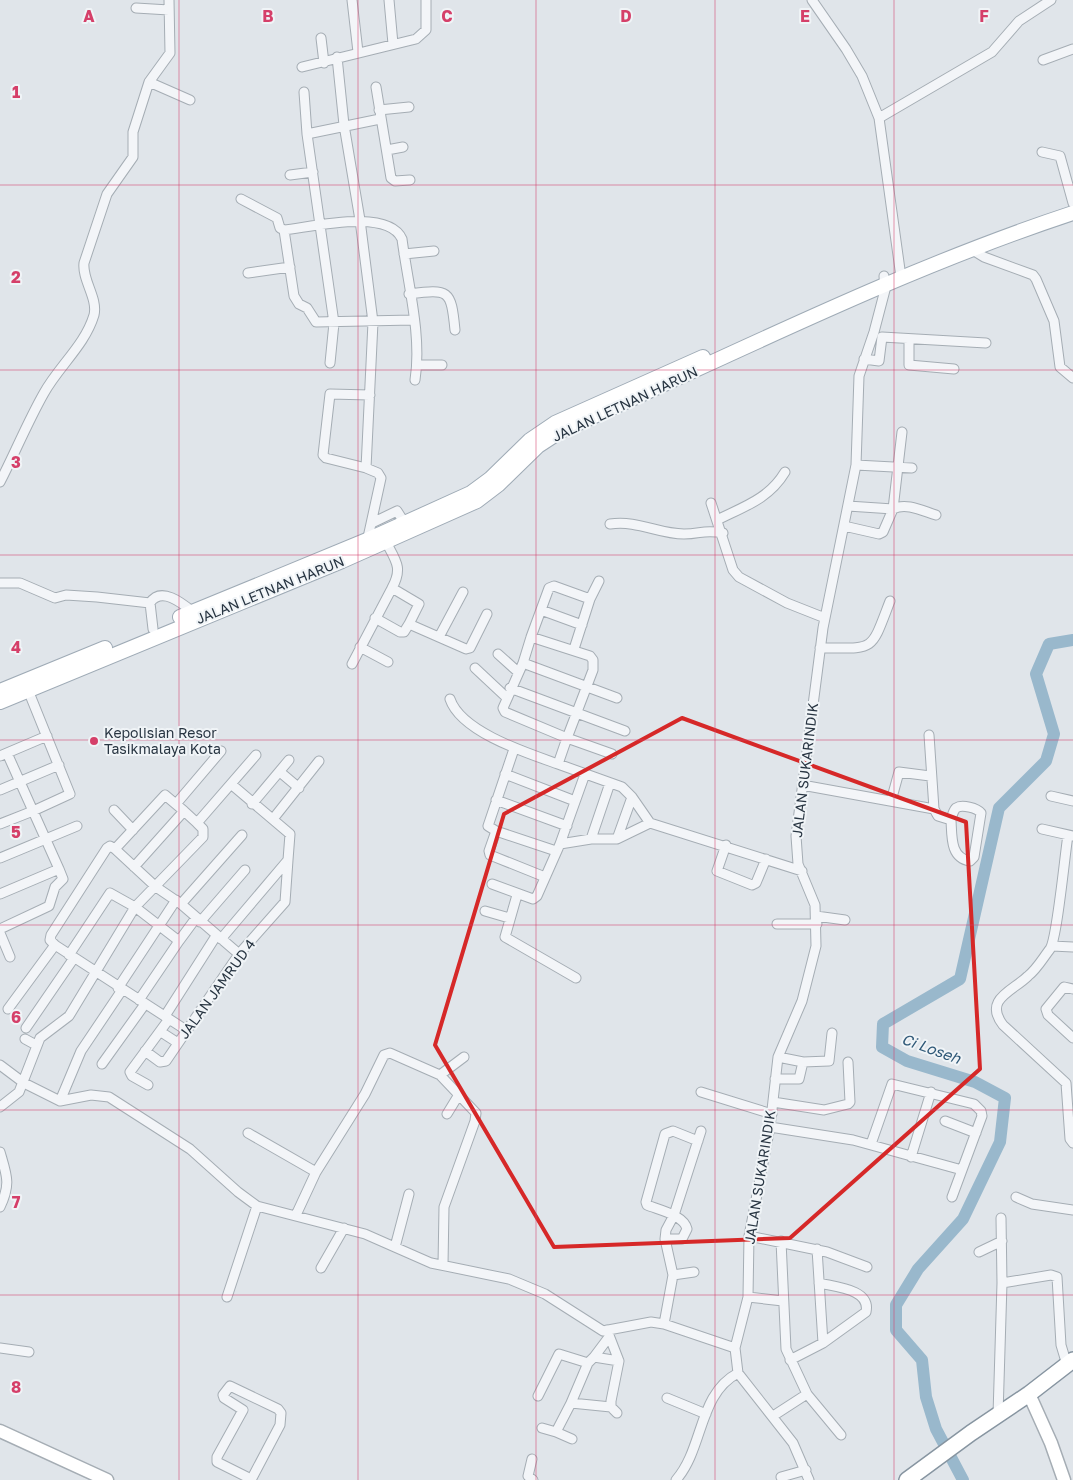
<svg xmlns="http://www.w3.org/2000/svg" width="1073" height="1480" font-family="'Golos Text',sans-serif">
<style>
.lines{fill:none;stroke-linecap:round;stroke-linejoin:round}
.river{stroke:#99b8cc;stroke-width:12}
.street-casing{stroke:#a5adb4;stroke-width:11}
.secondary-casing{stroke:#a5adb4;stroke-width:15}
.primary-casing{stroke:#9fabb6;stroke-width:16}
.highway-casing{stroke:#8795a1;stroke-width:18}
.street{stroke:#f3f5f8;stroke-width:9}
.secondary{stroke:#fff;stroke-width:12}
.primary{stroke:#fff;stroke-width:14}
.highway{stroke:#fff;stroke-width:15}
.marked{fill:none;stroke:#d62828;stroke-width:4;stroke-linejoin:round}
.grid{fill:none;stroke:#d53f69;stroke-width:1;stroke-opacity:0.55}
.poi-dot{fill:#d53f69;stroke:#f0f4f7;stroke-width:2}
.labels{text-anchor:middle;stroke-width:4;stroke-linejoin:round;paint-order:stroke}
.street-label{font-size:14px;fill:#283542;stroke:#f0f4f7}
.poi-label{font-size:14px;fill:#283542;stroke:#f0f4f7;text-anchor:start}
.water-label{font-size:15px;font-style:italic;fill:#305978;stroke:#f0f4f7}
.grid-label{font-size:16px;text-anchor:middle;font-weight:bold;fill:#d53f69;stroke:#f0f4f7;stroke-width:4;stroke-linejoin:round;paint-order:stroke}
</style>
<rect width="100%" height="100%" fill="#e0e5ea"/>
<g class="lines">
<path class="river" d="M963,1480L936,1429L926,1397L922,1360L896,1330V1305L918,1269L963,1219L1000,1142L1005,1098L975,1082L907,1061L882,1047L883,1024L960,979L999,808L1046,761L1054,734L1036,674L1049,644L1073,640"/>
<g class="street-casing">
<path id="street" d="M352,0L358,52
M389,0L393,44
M812,0L846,49L862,76L879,118L901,277
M136,8L169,10
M321,38L324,63
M337,57L344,125L360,220L373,322L366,468L378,473L381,478L367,542
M1043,60L1073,49
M302,67L416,39L426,30V0
M149,82L190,100
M376,87L391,178L395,181L410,180
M304,92L307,134L334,323L330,363
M379,110L409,107
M879,118L992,52L1019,21L1051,0
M307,134L380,119
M387,150L403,147
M1042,152L1060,156L1073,203
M290,175L313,172
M241,199L277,218L280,228L284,230L294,296L299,304L307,308L316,322L413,320
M284,230C312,227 388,208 402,239C408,285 422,336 415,380
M971,249L984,257L1033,275L1036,279L1054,321L1060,367L1073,378
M404,254L434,251
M248,273L290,267
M409,294C449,289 451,289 455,330
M909,339V365L954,369
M864,359L879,361L882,337L986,343
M418,365H442
M856,465L912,468
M366,468L326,458L323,455L330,394L370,395
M0,482C15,453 28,421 44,393C59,366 85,345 94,315C98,298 82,280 84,263L107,194L133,157V132L149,82L170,53L169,0
M711,503L733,570L739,577L787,603L825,618
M848,506L893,509C906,502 923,511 936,515
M717,520C743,507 769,499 785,472
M372,523L397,511L404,522
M610,524C638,520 658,534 684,534C701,534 704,529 723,533
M844,526L879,534L883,532L893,509L902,432
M386,542C396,561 403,568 392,588L419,604L409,624L466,649L470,648L487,614
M0,583H20L55,598L66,595L97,597L150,603
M590,599L599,581
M541,610L582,625
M375,618L400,632H404L409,624
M153,629L150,603C161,586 182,603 193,612
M439,637L463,592
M531,637L549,588L554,586L590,599L574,649
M360,647L388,662
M820,648C876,648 870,653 890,601
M498,654L518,672
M523,663L531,637L590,656L593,660V670L567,738L612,754
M352,664L392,588
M475,668L506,697
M510,688L625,731
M617,698L523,663L503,708L505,712L567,738L558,764L622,787L632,797L650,823L802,871
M450,699C461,732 527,753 558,764
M514,749L488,826L496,831L556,851
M0,756L47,736
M280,772L299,788
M505,774L575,801
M231,784L290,834L288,860
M802,785L934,809L929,735
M0,790L59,765
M1051,796L1073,801
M496,800L567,826
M891,801L899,772L930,776
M176,804L221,751
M252,804L289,760
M934,809L938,816L951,820C952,836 950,858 970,861L974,857L981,813C977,808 962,804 956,808C953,811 952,816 951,820
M114,810L133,830
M273,819L319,761
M0,824L33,811L7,753
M1042,829L1073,836
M496,831L489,851L490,855L545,877
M1068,835C1065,853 1057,939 1050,949C1043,958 1037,969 1028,976C1013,991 983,999 1003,1025L1066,1083L1070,1139L1073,1143
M591,839L610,783
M617,839L632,797
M560,844L585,774
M726,845L717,871L752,885L756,883L766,859
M115,849L165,795L184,811
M0,858L77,826
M134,867L184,811L197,823
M492,884L533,899L537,896L560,844L591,839H617L650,823
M0,894L59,869L33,811L70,794L28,690
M517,895L505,937L576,978
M181,904L242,835
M485,911L509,918
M816,916L845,920
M200,922L245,870
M777,924H817
M0,929L49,906L55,887L63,879L59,869
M0,933L10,957
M1052,946L1073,947
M69,955L110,893L135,907L179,941L196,918
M118,988L176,900
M1073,989L1064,987L1046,1009L1048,1015L1073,1038
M139,1000L179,941
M8,1009L55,945
M165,1016L216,936
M26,1028L74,958
M186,1030L55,945L50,940L51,935L107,848L110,846L115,849L156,887L181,904L239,954
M161,1032L178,1043
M25,1039L36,1045
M145,1051L160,1062L166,1061L239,954L285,902L288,860L221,939
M778,1057L803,1062L829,1061L832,1033
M102,1064L145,1004
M0,1065L24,1083L60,1101L91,1095L109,1097L190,1149L238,1192L257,1206L365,1234L431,1263L509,1279L545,1294L603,1331L651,1322L664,1324L735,1348L738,1373L793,1443L809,1480
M440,1075L464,1057
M775,1079H799L803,1062
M148,1085L132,1076L130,1072L169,1019
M701,1092L772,1114
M60,1101L81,1051L122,990
M773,1102L824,1110L848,1104L850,1102L848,1062
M0,1107L19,1092L40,1038L69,1016L135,907L203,837V829L197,823L256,755
M447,1114L458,1096
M945,1121L976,1133
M770,1127L853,1140L962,1170
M248,1133L316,1172
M871,1144L892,1084L974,1104L981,1111L982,1116L952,1197
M0,1152C7,1176 11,1184 0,1207
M911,1157L931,1092
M1016,1197L1032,1204L1073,1210
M296,1215L316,1172L365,1094L384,1055L390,1053L440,1075L476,1113L475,1121L444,1207L443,1265
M749,1236L827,1252L867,1267
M665,1239H682L687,1229C684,1215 659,1210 647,1205L646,1202L665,1134L673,1131L698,1141
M781,1241L786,1349L807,1394L841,1435
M395,1247L409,1194
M817,1249L823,1343
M979,1252L1002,1241
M321,1268L344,1228
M673,1275L694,1272
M1002,1283L1051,1275L1057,1277L1061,1345L1067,1365
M227,1297L257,1206
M748,1297L783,1301
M664,1324L673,1275L665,1239L666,1230L674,1215L701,1131
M607,1330L619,1361L611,1401V1407L617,1413
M0,1348L29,1352
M735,1348L748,1297L749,1236L770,1127L778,1057L802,1001L816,946L815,905L798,864L796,836L823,628L856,465L859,376L874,332L885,290L884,276
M594,1357L609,1337
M790,1360L823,1343L866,1312C871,1289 835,1287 819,1283
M588,1363L571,1403L611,1407
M538,1396L559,1354L588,1363L594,1357L619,1361
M667,1398L706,1414
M571,1403L556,1432L572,1439
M998,1415L1002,1283L1001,1218
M773,1416L807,1394
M542,1428L556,1432
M532,1459L528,1476L533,1480
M781,1477L806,1470
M251,1480L280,1425L281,1413L278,1409L230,1386L223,1395L224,1398L243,1410L217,1457V1462L251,1479
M676,1480C704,1448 698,1394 738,1373"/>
</g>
<g class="secondary-casing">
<path id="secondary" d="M1029,1394L1051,1443L1064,1480
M0,1431L107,1480"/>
</g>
<g class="primary-casing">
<path id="primary" d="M180,617L367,540L471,493L490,479L530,440L555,423L703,357
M0,691L105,648
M0,702L342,561L477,501L498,485L538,446L561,431C730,356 897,271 1073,213"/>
</g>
<g class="highway-casing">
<path id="highway" d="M907,1480L971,1433L1029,1394L1073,1360"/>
</g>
<use href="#street" class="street"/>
<use href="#secondary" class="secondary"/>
<use href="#primary" class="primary"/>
<use href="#highway" class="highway"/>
</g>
<path class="marked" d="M682,718L966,822L980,1069L790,1238L554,1247L435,1045L504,814Z"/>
<path class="grid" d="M179,0V1480M358,0V1480M536,0V1480M715,0V1480M894,0V1480M0,185H1073M0,370H1073M0,555H1073M0,740H1073M0,925H1073M0,1110H1073M0,1295H1073"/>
<circle class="poi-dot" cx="94" cy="741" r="5"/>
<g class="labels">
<g class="street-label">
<text transform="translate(625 404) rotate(-25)" y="5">JALAN LETNAN HARUN</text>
<text transform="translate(270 590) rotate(-22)" y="5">JALAN LETNAN HARUN</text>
<text transform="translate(805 770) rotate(-83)" y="5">JALAN SUKARINDIK</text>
<text transform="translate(217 989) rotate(-54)" y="5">JALAN JAMRUD 4</text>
<text transform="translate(760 1177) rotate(-81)" y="5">JALAN SUKARINDIK</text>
</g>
<g class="poi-label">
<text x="104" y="738">Kepolisian Resor<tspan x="104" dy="16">Tasikmalaya Kota</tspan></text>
</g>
<g class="water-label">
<text transform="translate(931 1049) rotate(20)" y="5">Ci Loseh</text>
</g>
</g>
<g class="grid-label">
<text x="89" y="22">A</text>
<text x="268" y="22">B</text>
<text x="447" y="22">C</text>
<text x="626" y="22">D</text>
<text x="805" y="22">E</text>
<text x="984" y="22">F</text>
<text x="16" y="98">1</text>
<text x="16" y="283">2</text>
<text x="16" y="468">3</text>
<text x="16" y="653">4</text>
<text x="16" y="838">5</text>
<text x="16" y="1023">6</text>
<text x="16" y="1208">7</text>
<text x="16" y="1393">8</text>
</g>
</svg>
